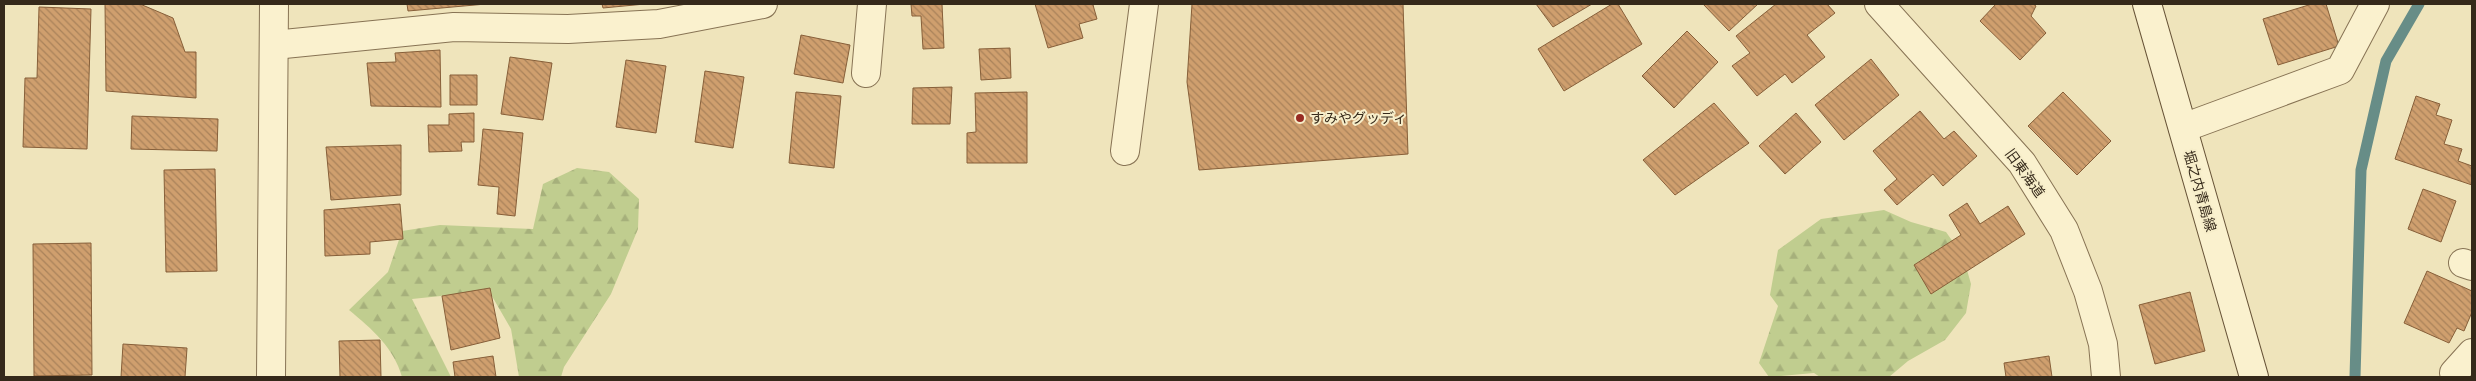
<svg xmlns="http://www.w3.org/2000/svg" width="2476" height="381" font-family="Lora,'Noto Sans JP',serif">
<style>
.forest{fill:url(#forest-firs)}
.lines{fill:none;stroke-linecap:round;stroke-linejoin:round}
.stream{stroke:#678d87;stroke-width:11}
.building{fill:url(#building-back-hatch);stroke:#875f39}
.minor-casing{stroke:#877354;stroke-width:30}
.tertiary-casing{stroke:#877354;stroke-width:30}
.secondary-casing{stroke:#685438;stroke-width:30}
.minor{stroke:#faf1ce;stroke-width:28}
.tertiary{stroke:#faf1ce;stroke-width:28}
.secondary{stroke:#faf1ce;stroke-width:28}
.poi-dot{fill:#982b22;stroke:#f7eeca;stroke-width:2}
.labels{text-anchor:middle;stroke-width:4;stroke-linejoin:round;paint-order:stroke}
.poi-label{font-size:14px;fill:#35291a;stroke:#f7eeca;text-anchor:start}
.street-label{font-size:14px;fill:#35291a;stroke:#f7eeca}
</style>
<defs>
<pattern id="forest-firs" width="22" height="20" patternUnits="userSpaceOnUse" patternTransform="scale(1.25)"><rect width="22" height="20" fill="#c0cd8f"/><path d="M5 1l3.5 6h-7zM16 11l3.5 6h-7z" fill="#a6b07b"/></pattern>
<pattern id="building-back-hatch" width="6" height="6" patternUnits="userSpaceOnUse" patternTransform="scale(1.25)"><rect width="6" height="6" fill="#cf9f6e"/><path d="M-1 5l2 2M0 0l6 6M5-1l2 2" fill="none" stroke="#a9825a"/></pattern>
</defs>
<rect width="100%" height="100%" fill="#efe4bb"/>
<path class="forest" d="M577,168L609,172L639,199L638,229L611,294L564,367L561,377H519L511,329L489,291L412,299L451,377H402C394,348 372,329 349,310L388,272L402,231L440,225L533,229L543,184Z
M1884,210L1911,222L1946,232L1963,256L1971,284L1966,313L1945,340L1908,361L1889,377H1820L1814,373L1769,377L1759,363L1778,306L1770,295L1778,250L1821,219Z"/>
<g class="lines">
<path class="stream" d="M2355,377L2361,170L2386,61L2419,4"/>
</g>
<path class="building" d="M105,4H140L173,18L185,52H196V98L106,91Z
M407,4H486L408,11Z
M602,4H645L603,8Z
M911,4H942L944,48L923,49L921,16H912Z
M1035,4H1096L1093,5L1097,19L1079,24L1083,38L1048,48Z
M1192,4H1403L1408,154L1199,170L1187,82Z
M1536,4H1592L1553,27Z
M1612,4H1618L1642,44L1564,91L1538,49Z
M1703,4H1758L1729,31Z
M1776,4H1827L1835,13L1807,35L1825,57L1792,83L1785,74L1757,96L1732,66L1750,53L1736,36Z
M1996,4H2033L2036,6L2031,16L2046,33L2020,60L1980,21Z
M2312,4H2326L2339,46L2278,65L2263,19Z
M39,7L91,9L87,149L23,147L25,78H37Z
M1687,31L1718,62L1674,108L1642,76Z
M801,35L850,45L843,83L794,74Z
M1010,48L1011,78L981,80L979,49Z
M440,50L441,107L371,106L367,63L396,62L395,53Z
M510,57L552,63L543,120L501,114Z
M1871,59L1899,95L1844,140L1815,105Z
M626,60L666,66L656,133L616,127Z
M705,71L744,77L733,148L695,142Z
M450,75H477V105H450Z
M952,87L950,124H912L913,88Z
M796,92L841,96L834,168L789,163Z
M1027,92V163H967V133L976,132L975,93Z
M2063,92L2111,141L2077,175L2028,126Z
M2416,96L2440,104L2436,115L2452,120L2444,144L2462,149L2458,161L2472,166V185L2395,159Z
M1714,103L1749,143L1675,195L1643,160Z
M1920,111L1944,139L1954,131L1977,156L1943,186L1933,174L1897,205L1884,190L1897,179L1873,151Z
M474,113V142H461L462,151L429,152L428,125H449V114Z
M1796,113L1821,142L1785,174L1759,146Z
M132,116L218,119L217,151L131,149Z
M483,129L523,133L515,216L497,214L499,187L478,185Z
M401,145V195L331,200L326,147Z
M215,169L217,271L166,272L164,170Z
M2423,189L2456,201L2441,242L2408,229Z
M1967,203L1980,224L2008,206L2025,234L1931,294L1914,265L1961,235L1949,215Z
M400,204L403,239L370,242V254L325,256L324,210Z
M91,243L92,375L34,376L33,244Z
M2427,271L2472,291V312L2464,331L2457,328L2449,343L2404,323Z
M490,288L500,338L451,350L442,296Z
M2190,292L2205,351L2155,364L2139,305Z
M380,340L381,377H340L339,341Z
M123,344L187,348L185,377H121Z
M493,356L496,377H455L453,362Z
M2049,356L2052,377H2006L2004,363Z"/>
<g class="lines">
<g class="minor-casing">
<path id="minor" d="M274,45L454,27L568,29L659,24L763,4
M866,73L872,4
M2183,128L2340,70L2375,4
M1125,151L1144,4
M2463,263L2472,266
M2454,373L2472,353"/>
</g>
<g class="tertiary-casing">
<path id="tertiary" d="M1879,4L2022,163L2064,230L2088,291L2103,344L2106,377
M271,377L274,4"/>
</g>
<g class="secondary-casing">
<path id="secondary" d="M2147,4L2254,377"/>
</g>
<use href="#minor" class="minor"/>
<use href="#tertiary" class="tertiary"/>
<use href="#secondary" class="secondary"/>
</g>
<circle class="poi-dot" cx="1300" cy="118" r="5"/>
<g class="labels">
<g class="poi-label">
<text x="1310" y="123">すみやグッディ</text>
</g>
<g class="street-label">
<text transform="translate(2025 173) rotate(54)" y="5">旧東海道</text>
<text transform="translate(2200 191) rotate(74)" y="5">堀之内青島線</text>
</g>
</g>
<rect width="2476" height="381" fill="none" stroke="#35291a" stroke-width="10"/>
</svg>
